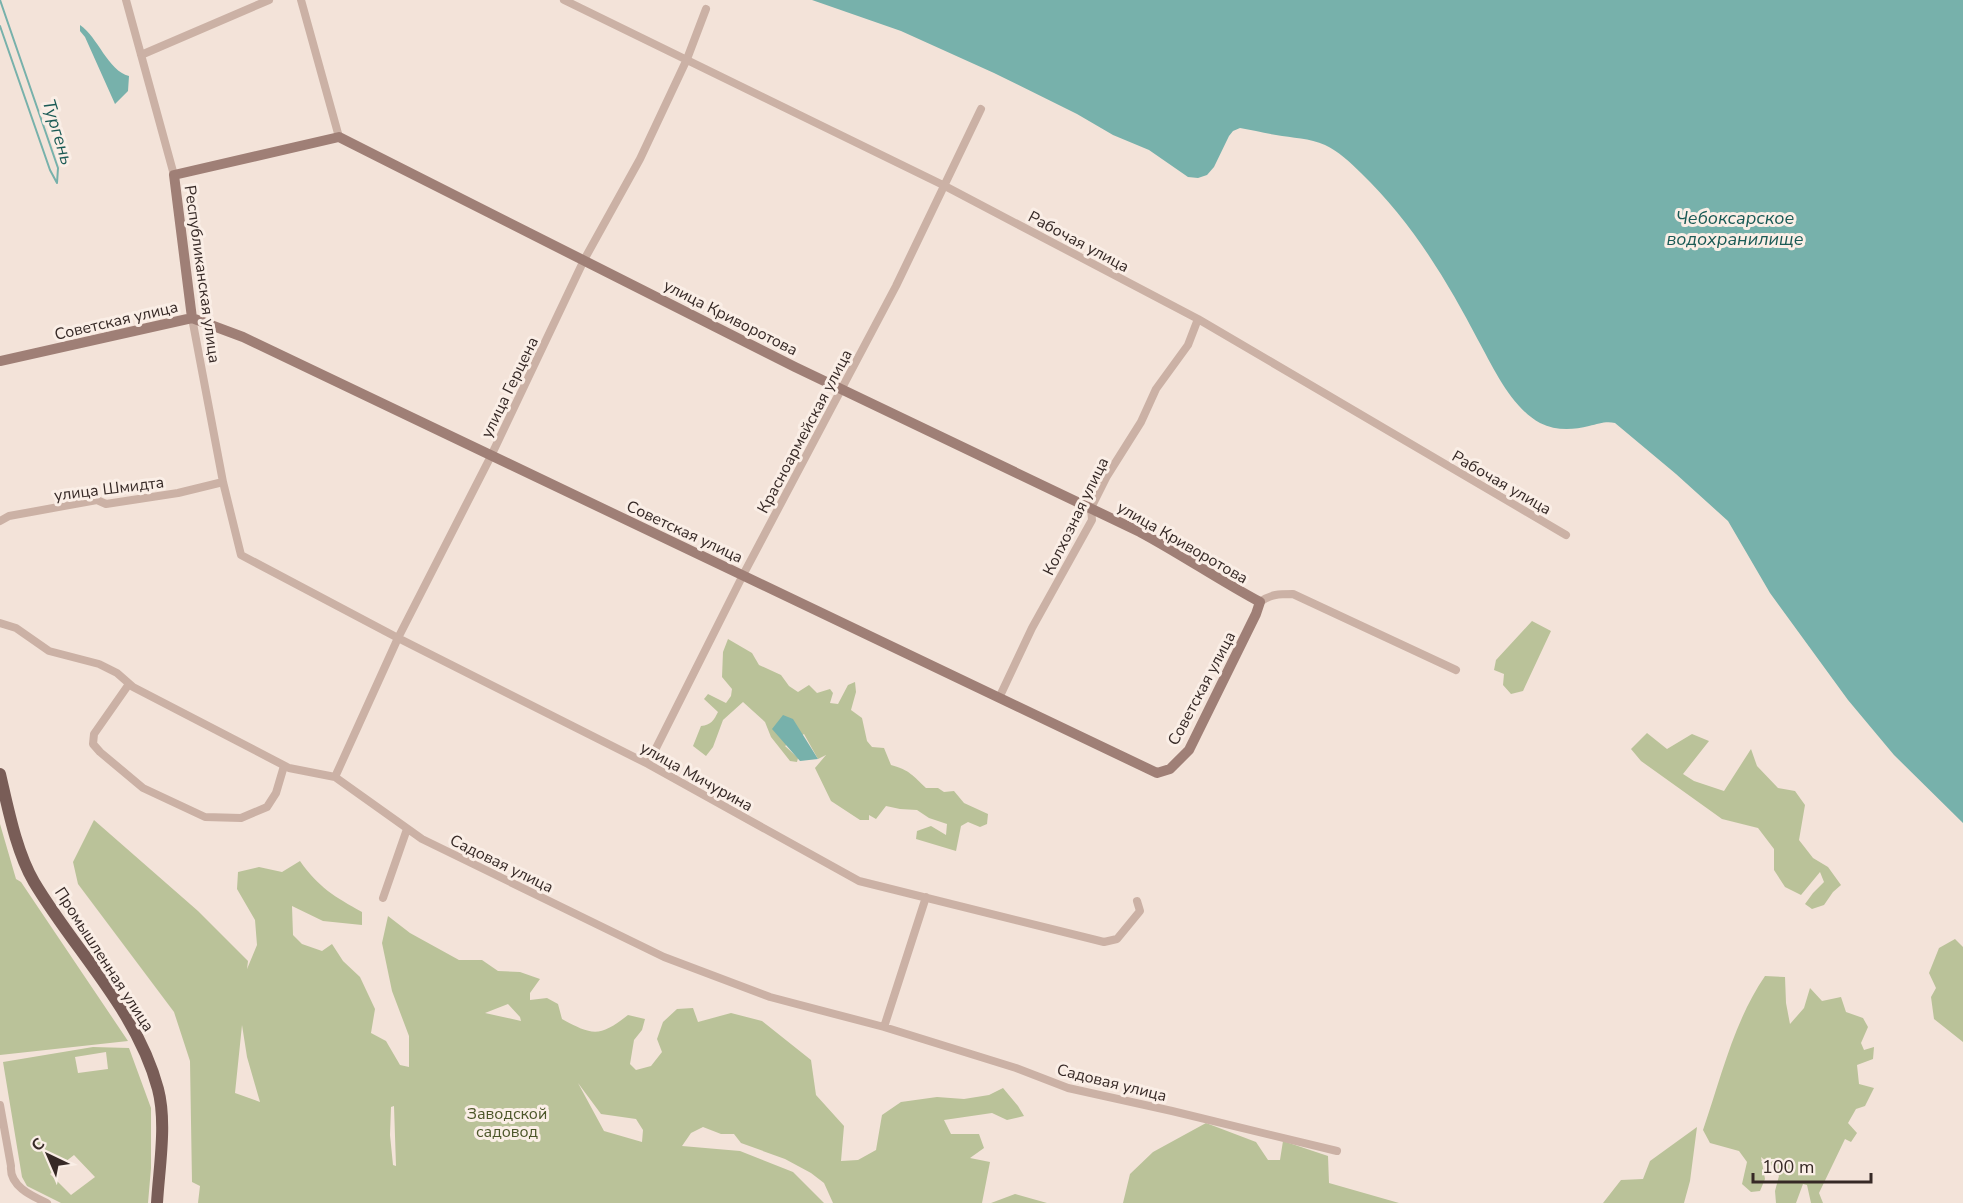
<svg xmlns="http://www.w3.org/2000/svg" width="1963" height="1203" font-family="'Nunito Sans',sans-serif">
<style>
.green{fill:#bac299;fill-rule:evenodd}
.water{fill:#77b1ab}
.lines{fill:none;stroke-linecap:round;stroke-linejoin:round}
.stream{stroke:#77b1ab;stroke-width:2}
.street{stroke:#cbb1a5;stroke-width:8}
.secondary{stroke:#9f7f76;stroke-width:10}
.primary{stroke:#795d57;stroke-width:12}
.labels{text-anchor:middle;stroke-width:6;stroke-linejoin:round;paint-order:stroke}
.street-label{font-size:16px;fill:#362926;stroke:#faeee6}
.park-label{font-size:16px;fill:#4c5629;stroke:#faeee6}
.water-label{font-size:18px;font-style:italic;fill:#1a5a55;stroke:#faeee6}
</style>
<rect width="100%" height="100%" fill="#f3e3d9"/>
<path class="green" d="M1532,621L1551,631L1523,691L1511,694L1503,685L1504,674L1494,670L1496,660Z
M728,639L752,653L759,665L781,675L789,686L798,692L809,685L817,693L830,689L833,693L830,703L838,704L848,685L855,682L856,692L851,710L862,718L867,741L872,747L884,748L891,765C910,770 913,776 926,788H938L944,792L954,791L964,803L988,814L987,824L980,827L968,822L961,826L956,851L916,839L917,831L931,826L946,835L947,824L929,818L917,810L900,809L886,806L876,819L869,815V820H860L831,801L815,768L826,755L818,759L804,734L785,746L798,758L797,762L790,761L771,737L765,722L743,702L723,720L713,747L706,756L693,746L701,726C711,725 714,720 718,712L704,699L708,694L726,703L731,696L732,689L722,677L723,652Z
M1647,733L1667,749L1692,734L1709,741L1683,774L1694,781L1724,791L1751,749L1757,766L1778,788L1795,791L1805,805L1799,840L1813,858L1828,867L1841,885L1833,892L1824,905L1812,909L1805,904L1813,893L1824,882L1820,872L1801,895L1785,887L1774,870V849L1758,828L1722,819L1641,761L1631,749Z
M94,820L198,911L248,961L247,969L257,945L255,920L237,889L238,872L259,867L282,872L300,861C318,887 335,897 362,912V925L323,921L292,906L293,935L302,944L322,951L332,944L343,961L360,977L375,1009L371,1033L386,1041L400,1065L409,1067V1036L392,991L382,943L388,916L410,933L459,960H482L498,971L520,972L540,979L530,993V1000L547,998L558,1004L562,1019C593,1036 600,1037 628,1015L645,1019L642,1030L634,1040L630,1064L636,1070L651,1066L662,1052L657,1039L663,1022L677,1009L693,1008L698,1022L731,1013L762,1021L811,1060L816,1095L844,1126L841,1161L858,1160L876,1150L882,1115L901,1102L937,1097L964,1099L989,1095L1003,1088L1018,1106L1024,1116L1007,1120L992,1113L944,1120L951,1134H979L984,1148L970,1158L990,1162L982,1203H833L824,1183L811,1173L785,1159L741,1143L734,1134H721L703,1127L691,1133L682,1146L740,1151L793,1172L824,1203H198L200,1186L192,1182L190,1061L174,1012L78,884L73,862ZM508,1004L520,1017L521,1021L485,1013ZM242,1025L247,1057L260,1102L235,1093ZM578,1083L601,1114L636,1119L643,1130L642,1142L604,1131ZM394,1106L396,1166L393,1165L390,1135L391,1107Z
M0,824L16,879L21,882L128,1041L0,1055Z
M1955,939L1963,947V1042L1934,1019L1931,997L1936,988L1929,973L1939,948Z
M1765,976L1785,977L1786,1003L1790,1024L1804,1008L1810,988L1822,1001L1841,997L1846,1012L1863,1018L1868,1027L1861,1043L1864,1050L1874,1047L1873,1059L1857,1065L1859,1084L1874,1088L1865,1106L1856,1109L1848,1123L1857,1133L1851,1142L1845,1139L1819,1193L1823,1203H1811L1807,1185L1803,1184L1796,1203H1776L1775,1191L1779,1176L1772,1166L1761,1157L1765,1179L1760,1191L1751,1192L1742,1184L1747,1162L1739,1151L1710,1143L1703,1130C1721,1078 1734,1021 1765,976Z
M93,1047L129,1048L151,1108V1168L148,1203H61L27,1186L22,1177L3,1062ZM106,1052L108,1069L78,1073L75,1057ZM74,1155L95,1177L71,1195L50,1174Z
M1206,1123L1256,1142L1268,1160H1280L1283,1141L1328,1156L1329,1183L1399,1203H1123L1130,1174L1153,1152Z
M1697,1127L1690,1181L1684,1203H1603L1621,1180L1643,1179L1650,1161Z
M1015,1194L1047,1203H991Z"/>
<path class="water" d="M812,0H1963V823L1894,755L1848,700L1770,593L1728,521L1676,474L1615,423C1605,421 1599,424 1589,426C1573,430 1556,431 1540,423C1511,407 1494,369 1478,340C1447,280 1410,220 1361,173C1351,163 1338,151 1325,145C1310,138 1292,138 1276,135C1264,133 1252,130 1240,128L1233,131L1229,136L1214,167L1207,175L1198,178L1188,177L1149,150L1113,135L1077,114L994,73L901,31Z
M80,25C98,37 108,71 129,76L128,91L115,104L85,37L80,31Z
M783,715L793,719L818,759L800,761L772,729Z"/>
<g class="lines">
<path class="stream" d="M0,0L58,168L57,183
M0,26L50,170L57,183"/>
<path class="street" d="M126,0L174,175
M301,0L339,137
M564,0L943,185L1198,319L1566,535
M141,55L269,0
M192,318L223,482L241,555L398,638L648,764L859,881L1104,942L1117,939L1140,911L1137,901
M0,521L9,516L97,500L106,504L178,493L223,482
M1260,602C1271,594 1279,594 1293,594L1456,670
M0,623L16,628L49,651L99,664L117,673L133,687L289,768L335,777L422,839L664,957L770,997L884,1027L1016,1068L1068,1088L1172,1111L1337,1151
M129,684L94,734L93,744L100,752L143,788L205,817L241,818L267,807L276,793L284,766
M999,698L1032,628L1092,520L1091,508L1107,476L1141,422L1156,389L1188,345L1198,319
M648,764L743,575L896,286L981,109
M335,777L398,638L491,456L584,260L640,159L687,59L706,9
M383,898L407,829
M884,1027L926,897
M0,1105L11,1166C9,1186 32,1196 47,1203"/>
<path class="secondary" d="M0,361L192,318L243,337L1157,773L1170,769L1189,750L1256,614L1260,602C1219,580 1181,554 1140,532L795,367L339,137L174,175L192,318"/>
<path class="primary" d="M0,774C8,808 16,851 34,882C75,951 137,1010 158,1089C167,1123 159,1168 157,1203"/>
</g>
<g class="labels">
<g class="street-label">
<text transform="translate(1079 241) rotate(28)" y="6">Рабочая улица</text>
<text transform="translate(203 274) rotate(82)" y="6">Республиканская улица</text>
<text transform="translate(731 317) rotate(27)" y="6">улица Криворотова</text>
<text transform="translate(116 320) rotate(-13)" y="6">Советская улица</text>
<text transform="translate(509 387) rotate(-64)" y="6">улица Герцена</text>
<text transform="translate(804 431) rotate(-62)" y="6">Красноармейская улица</text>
<text transform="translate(1502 482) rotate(30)" y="6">Рабочая улица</text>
<text transform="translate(109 488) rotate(-7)" y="6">улица Шмидта</text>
<text transform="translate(1075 516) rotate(-64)" y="6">Колхозная улица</text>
<text transform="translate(685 531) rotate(25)" y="6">Советская улица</text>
<text transform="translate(1183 542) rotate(30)" y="6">улица Криворотова</text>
<text transform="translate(1201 688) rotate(-62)" y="6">Советская улица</text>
<text transform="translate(697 776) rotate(29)" y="6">улица Мичурина</text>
<text transform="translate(502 863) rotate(26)" y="6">Садовая улица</text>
<text transform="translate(105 959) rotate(57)" y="6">Промышленная улица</text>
<text transform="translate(1112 1082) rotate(14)" y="6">Садовая улица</text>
</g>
<g class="park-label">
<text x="507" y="1119">Заводской<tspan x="507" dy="18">садовод</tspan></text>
</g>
<g class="water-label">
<text transform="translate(58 132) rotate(73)" y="6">Тургень</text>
<text x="1735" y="224">Чебоксарское<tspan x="1735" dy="21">водохранилище</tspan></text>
</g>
</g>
<g transform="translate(48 1155) rotate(316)" stroke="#faeee6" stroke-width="4.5" paint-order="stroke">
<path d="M0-4.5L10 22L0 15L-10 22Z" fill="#362926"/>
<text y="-9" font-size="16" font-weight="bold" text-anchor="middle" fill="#362926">С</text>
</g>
<path d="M1753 1173v9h118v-9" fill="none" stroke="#362926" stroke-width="3"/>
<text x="1762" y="1173" font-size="18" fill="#362926" stroke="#faeee6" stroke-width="4.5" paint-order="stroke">100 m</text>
</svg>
